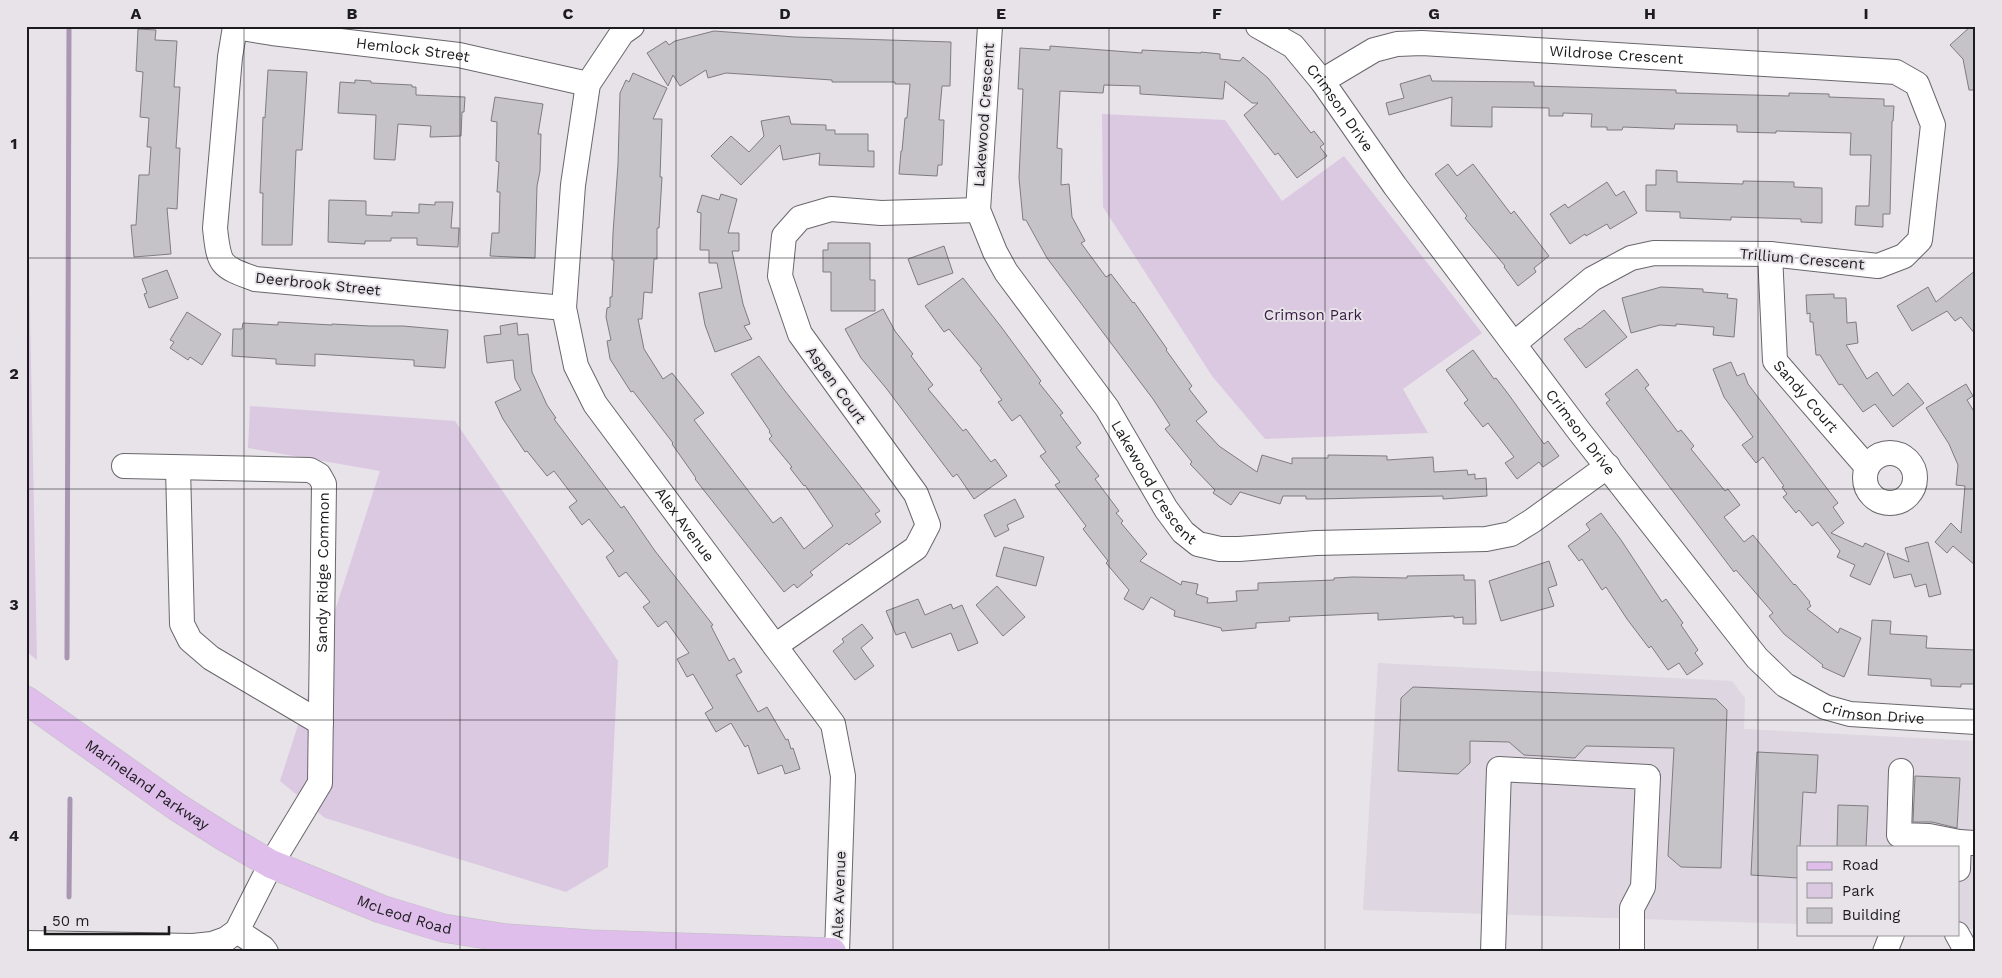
<svg xmlns="http://www.w3.org/2000/svg" width="2002" height="978" font-family="'Work Sans',sans-serif">
<style>
.built{fill:#ded6e1}
.green{fill:#dbc9e2}
.lines{fill:none;stroke-linecap:round;stroke-linejoin:round}
.stream{stroke:#a996b2;stroke-width:5}
.building{fill:#c6c3c8;stroke:#7f7c81}
.minor-casing{stroke:#6a676c;stroke-width:26}
.major-casing{stroke:#bfbfc0;stroke-width:29}
.minor{stroke:#fff;stroke-width:24}
.major{stroke:#dfbeec;stroke-width:28}
.grid{fill:none;stroke:#1c1b1d;stroke-width:1;stroke-opacity:0.55}
.labels{text-anchor:middle;stroke-width:4;stroke-linejoin:round;paint-order:stroke}
.street-label{font-size:15px;fill:#1c1b1d;stroke:#e7e3e8}
.park-label{font-size:15px;fill:#391d44;stroke:#e7e3e8}
.neatline{fill:none;stroke:#1c1b1d;stroke-width:2}
.grid-label{font-size:16px;text-anchor:middle;font-weight:bold;fill:#1c1b1d}
</style>
<rect width="100%" height="100%" fill="#e7e3e8"/>
<path class="built" d="M1378,663L1732,681L1745,698L1744,729L1976,741V929L1958,928V847H1798V924L1363,910Z"/>
<path class="green" d="M26,112L37,660L26,651Z
M1102,114L1225,120L1282,201L1344,156L1482,333L1403,389L1428,433L1265,439L1212,376L1103,207Z
M250,406L455,421L618,661L608,867L566,892L325,818L280,781L380,471L248,448Z"/>
<g class="lines">
<path class="stream" d="M67,658L69,26
M69,897L70,799"/>
</g>
<path class="building" d="M1971,26H1976V90H1969L1963,59L1950,45Z
M138,29L156,30L155,40L177,41L174,87H180L176,148H180L177,209L167,208L171,254L134,257L131,225H136L139,175H149L151,147H147L149,118L140,117L143,72L136,71Z
M714,31L795,37L951,42L950,86H942L939,120H944L943,144L942,165H938L937,176L899,174L901,151H902L905,118H907L910,84H895V82H832V80L726,73L708,78L706,70L680,86L673,75L668,86L647,53L666,41L669,45L675,41Z
M1050,46L1142,53V50L1201,53V52L1220,54V59L1240,61L1243,57L1268,78L1311,133L1314,131L1324,144L1320,147L1327,156L1297,178L1278,153L1275,155L1244,115L1258,103H1252L1225,81L1223,99L1140,94V86L1104,85L1103,93L1060,91L1057,148L1062,149L1061,185L1069,184L1072,217L1085,241L1081,243L1106,277L1111,274L1133,303L1134,302L1167,349L1166,350L1192,386L1189,389L1207,412L1196,421L1219,446L1257,472L1262,455L1292,464V458H1328V455L1387,456V460L1433,457L1434,472L1467,470L1468,475L1475,474V479L1486,478L1487,496L1443,499V496L1319,499H1306V496H1283L1280,504L1240,492L1231,505L1213,493L1215,490L1190,464L1192,462L1165,429L1170,425L1153,399L1047,258L1026,220H1023L1019,178L1023,89H1018L1020,48L1050,50Z
M268,70L307,72L302,150H296L292,245H262L263,193H260L263,117L265,118Z
M633,73L667,88L653,119H662L660,177H662L659,228H657V259H654L652,293L644,292L642,319H638L644,349L663,379L672,373L704,413L694,420L773,523L781,517L804,549L833,526L805,485L804,486L790,468L792,467L769,439L772,436L769,432L770,431L731,374L759,356L785,391L880,511L875,514L881,522L849,545L847,543L810,572L813,575L797,588L794,584L784,592L695,479L696,478L672,444L673,443L633,391L631,392L610,359L607,341L611,340L606,317L607,308L610,307V297H612L614,260H612L613,233L618,164L620,93L626,80L629,82Z
M1430,75L1432,81L1534,82V86L1676,90V93L1789,96V93L1829,94V97L1884,99V106H1894L1893,121H1892L1890,214H1883V227L1855,225L1856,206H1869L1871,155H1850L1851,133L1776,131V133L1737,132V125L1675,124L1674,129L1623,127L1622,130H1607V127H1591L1592,114L1563,113V116H1549V108L1492,107V127L1451,126L1452,97L1389,115L1386,103L1404,98L1400,84Z
M355,80L371,81V83L412,85V87H416V95L465,97L464,112H462L461,136L430,137L431,126L398,124L395,160L374,159L376,115L338,113L340,82L355,83Z
M495,97L543,104L538,134H541L540,171L537,186L535,258L490,256L492,233H499L500,192H497L499,162L496,161L497,122L491,121Z
M789,116L791,124L826,125V130H835V134H868V151H874V167L819,165L820,153L783,160L780,145L741,185L711,156L731,136L749,152L764,136L761,121Z
M1448,164L1457,176L1473,164L1511,214L1514,211L1549,256L1534,268L1536,272L1518,286L1504,267L1505,266L1465,218L1467,216L1435,174Z
M1656,170L1677,171V182L1743,184V181L1794,182V187L1822,188V223L1801,222V219L1731,217V220L1680,218V212L1646,211V185H1656Z
M1607,182L1616,196L1624,191L1637,213L1610,229L1607,224L1586,236L1585,234L1570,244L1550,214L1565,204L1568,208Z
M721,194L737,199L728,233H739V251H732L743,304L750,324L744,326L752,339L715,352L705,325L699,293L722,288L717,263H709V250H700L701,213L697,212L702,195L719,200Z
M329,200L366,201V215L392,216V212L419,213V204L435,205V202H453L451,228H459L458,247L417,245V238H391V241H365V244L328,242Z
M828,243H870V280H875V311H831V272H823V250H828Z
M944,246L953,273L918,285L908,259Z
M167,270L178,298L149,308L144,294L147,293L142,279Z
M1976,270V335L1961,317L1955,321L1947,311L1912,331L1897,306L1928,287L1936,302Z
M963,278L1002,328L1041,381L1039,383L1063,413L1060,415L1081,443L1076,447L1099,476L1095,479L1119,511L1116,513L1123,521L1121,523L1147,554L1140,561L1181,585L1182,581L1198,584L1196,594L1208,598L1207,603L1237,601L1236,591L1258,590V583L1334,580V578L1353,577L1407,578V576L1464,575V580H1475L1476,624H1463V617L1454,618V616L1378,620V613L1289,617L1290,621L1256,623V628L1222,631L1221,628L1174,616L1175,611L1151,597L1143,610L1124,599L1129,590L1106,563L1108,561L1083,529L1086,526L1055,485L1060,482L1040,456L1046,452L1020,415L1012,421L998,402L1002,400L980,370L982,369L949,329L944,332L925,306Z
M1661,287L1703,289V292L1728,294L1727,298L1737,299L1734,337L1713,335L1714,327L1676,324V326L1660,325L1631,333L1622,298Z
M1834,294V298H1846L1847,323L1856,322L1858,343L1846,345L1867,379L1877,372L1893,396L1908,383L1924,403L1893,427L1875,404L1863,412L1842,384L1839,385L1820,355H1816L1813,322H1810V313L1807,314L1806,295Z
M883,309L895,331L913,354L911,356L933,385L928,389L963,431L966,429L991,462L995,459L1007,476L974,499L957,474L953,477L886,388L861,358L845,329Z
M1604,310L1627,337L1586,368L1564,339L1579,328L1580,329Z
M187,312L221,334L202,365L190,357L188,360L170,348L174,342L170,340Z
M278,322L332,325V324L370,326H403L448,330L445,368L414,366V360L315,354V366L276,364V359L232,356L233,329H242L243,323L278,325Z
M517,323L518,335L528,334L532,372L547,405L556,418L554,419L621,508L624,506L655,551L713,625L711,626L729,661L734,658L742,672L736,675L758,712L767,707L786,740L788,739L791,749L793,748L800,769L785,774L782,765L758,774L748,745L745,747L731,723L716,732L705,713L713,708L693,674L687,677L677,659L689,653L666,621L658,627L643,607L650,602L626,572L619,577L606,557L614,551L589,519L582,525L569,507L577,501L554,471L547,476L527,451L525,452L503,419L495,402L521,390L515,379L513,360L487,363L484,336L501,334L500,326Z
M1473,350L1494,379L1496,378L1509,395L1544,444L1548,441L1559,456L1543,467L1539,462L1517,479L1505,463L1514,457L1488,423L1483,427L1464,403L1468,400L1446,370Z
M1731,362L1737,376L1744,373L1748,384L1838,503L1833,507L1844,523L1831,533L1863,547L1865,543L1885,552L1870,585L1850,576L1855,565L1837,557L1840,551L1818,522L1812,526L1799,510L1796,513L1783,497L1787,494L1782,487L1784,486L1763,457L1756,463L1742,445L1753,437L1724,397L1713,369Z
M1637,369L1649,385L1645,388L1678,432L1681,430L1694,446L1691,449L1725,491L1728,489L1740,505L1724,517L1744,542L1753,535L1794,585L1795,584L1810,602L1809,603L1811,606L1807,609L1838,633L1840,628L1861,638L1844,677L1822,667L1823,665L1784,634L1769,616L1773,613L1736,570L1734,572L1606,403L1610,400L1605,394Z
M1966,384L1973,396L1967,400L1976,415V566L1953,546L1947,553L1935,542L1951,523L1961,533L1965,486L1956,485L1958,465L1949,444L1926,408Z
M1015,499L1024,517L1007,525L1009,530L995,537L984,515Z
M1601,513L1621,540L1662,602L1666,599L1683,623L1681,625L1698,650L1695,653L1703,664L1687,675L1679,663L1668,670L1651,646L1649,648L1627,619L1606,587L1602,590L1582,559L1579,561L1568,546L1590,530L1586,524Z
M1928,542L1941,594L1929,597L1926,584L1915,587L1911,574L1894,578L1887,553L1909,562L1905,548Z
M1004,547L1044,557L1036,586L996,576Z
M1549,561L1557,585L1548,588L1554,606L1501,621L1489,581Z
M997,586L1025,617L1003,636L976,605Z
M918,599L925,615L951,604L953,609L962,605L978,643L958,651L951,633L912,648L905,632L896,635L886,611Z
M1872,620L1891,621L1890,634L1927,636L1926,648L1976,650V684H1961V687L1931,686V679L1868,675Z
M862,624L873,638L861,648L874,666L855,680L833,651L844,642L842,639Z
M1413,687L1716,699L1727,710L1721,868L1681,867L1668,856L1674,748L1586,746L1575,758L1524,755L1509,742L1470,741V763L1458,774L1398,771L1401,698Z
M1757,752L1818,755L1816,793L1803,792L1800,847H1798V878L1751,875Z
M1915,776L1960,778L1957,828L1932,822H1913Z
M1838,805L1868,806L1866,847H1837Z"/>
<g class="lines">
<g class="minor-casing">
<g id="minor">
<path id="s1" d="M632,26L622,33L588,84L573,185L564,308L576,366L595,404L833,724L843,776L837,952"/>
<path id="s2" d="M990,26L978,210L995,252L1006,272L1107,408L1166,509L1183,532L1198,544L1220,549H1239L1316,543L1486,539L1511,534L1532,521L1608,466"/>
<path id="s3" d="M1258,26L1293,46L1322,81L1395,186L1579,431L1757,658L1785,685L1825,707L1850,714L1976,722"/>
<path id="s4" d="M1322,81L1374,50L1397,44L1422,43L1896,72L1917,84L1933,125L1920,240L1904,256L1878,266L1770,254L1654,253L1631,258L1592,279L1514,344"/>
<path id="s5" d="M1770,254L1775,361L1867,467"/>
<path id="s6" d="M564,308L255,279C220,266 219,266 215,228L230,57L235,27L272,33L459,55L588,84"/>
<circle cx="1890" cy="478" r="25"/>
<path d="M178,468L182,624L190,640L211,658L321,723"/>
<path d="M775,646L916,548L928,525L916,494L800,334L780,276L784,236L800,218L831,209L881,213L978,210"/>
<path d="M1901,771L1899,835L1929,836L1959,842"/>
<path d="M1958,869L1959,842L1974,843"/>
<path d="M237,931L263,948L266,952"/>
<path d="M1957,934L1967,952"/>
<path id="s7" d="M26,943L193,946L212,944L226,939L237,931L271,864L320,783L324,484L319,475L310,470L124,466"/>
<path d="M1493,952L1499,769L1648,777L1643,887L1632,908V952"/>
<path d="M1885,952L1892,934"/>
</g>
</g>
<g class="major-casing">
<g id="major">
<path id="s8" d="M26,700L177,807L226,838L271,864L381,909L443,928L506,938L590,944L832,952"/>
</g>
</g>
<use href="#minor" class="minor"/>
<use href="#major" class="major"/>
</g>
<path class="grid" d="M244,26V952M460,26V952M676,26V952M893,26V952M1109,26V952M1325,26V952M1542,26V952M1758,26V952M26,258H1976M26,489H1976M26,720H1976"/>
<g class="labels">
<g class="street-label">
<text dy="5" stroke="none"><textPath href="#s6" startOffset="764">Hemlock Street</textPath></text>
<text dy="5" stroke="none"><textPath href="#s4" startOffset="304">Wildrose Crescent</textPath></text>
<text dy="5" stroke="none"><textPath href="#s3" startOffset="118">Crimson Drive</textPath></text>
<text transform="translate(984 115) rotate(-86)" y="5">Lakewood Crescent</text>
<text transform="translate(1802 259) rotate(5)" y="5">Trillium Crescent</text>
<text transform="translate(318 284) rotate(6)" y="5">Deerbrook Street</text>
<text transform="translate(836 385) rotate(54)" y="5">Aspen Court</text>
<text dy="5" stroke="none"><textPath href="#s5" startOffset="154">Sandy Court</textPath></text>
<text dy="5" stroke="none"><textPath href="#s3" startOffset="522">Crimson Drive</textPath></text>
<text dy="5" stroke="none"><textPath href="#s2" startOffset="510">Lakewood Crescent</textPath></text>
<text dy="5" stroke="none"><textPath href="#s1" startOffset="551">Alex Avenue</textPath></text>
<text dy="5" stroke="none"><textPath href="#s7" startOffset="595">Sandy Ridge Common</textPath></text>
<text dy="5" stroke="none"><textPath href="#s3" startOffset="942">Crimson Drive</textPath></text>
<text dy="5" stroke="none"><textPath href="#s8" startOffset="148">Marineland Parkway</textPath></text>
<text transform="translate(839 895) rotate(-88)" y="5">Alex Avenue</text>
<text dy="5" stroke="none"><textPath href="#s8" startOffset="438">McLeod Road</textPath></text>
</g>
<g class="park-label">
<text x="1313" y="320">Crimson Park</text>
</g>
</g>
<rect width="2002" height="978" fill="none" stroke="#e7e3e8" stroke-width="55"/>
<rect x="1797" y="846" width="162" height="90" fill="#e7e3e8" stroke="#969397"/>
<rect x="1807" y="862" width="25" height="8" fill="#dfbeec" stroke="#969397"/>
<text x="1842" y="870" font-size="15" fill="#1c1b1d">Road</text>
<rect x="1807" y="883" width="25" height="15" fill="#dbc9e2" stroke="#969397"/>
<text x="1842" y="896" font-size="15" fill="#1c1b1d">Park</text>
<rect x="1807" y="908" width="25" height="15" fill="#c6c3c8" stroke="#969397"/>
<text x="1842" y="920" font-size="15" fill="#1c1b1d">Building</text>
<path d="M45 926v8h124v-8" fill="none" stroke="#1c1b1d" stroke-width="2.5"/>
<text x="52" y="926" font-size="15" fill="#1c1b1d" stroke="#e7e3e8" stroke-width="4" paint-order="stroke">50 m</text>
<rect x="28" y="28" width="1946" height="922" class="neatline"/>
<g class="grid-label">
<text x="136" y="19">A</text>
<text x="352" y="19">B</text>
<text x="568" y="19">C</text>
<text x="785" y="19">D</text>
<text x="1001" y="19">E</text>
<text x="1217" y="19">F</text>
<text x="1434" y="19">G</text>
<text x="1650" y="19">H</text>
<text x="1866" y="19">I</text>
<text x="14" y="149">1</text>
<text x="14" y="379">2</text>
<text x="14" y="610">3</text>
<text x="14" y="841">4</text>
</g>
</svg>
